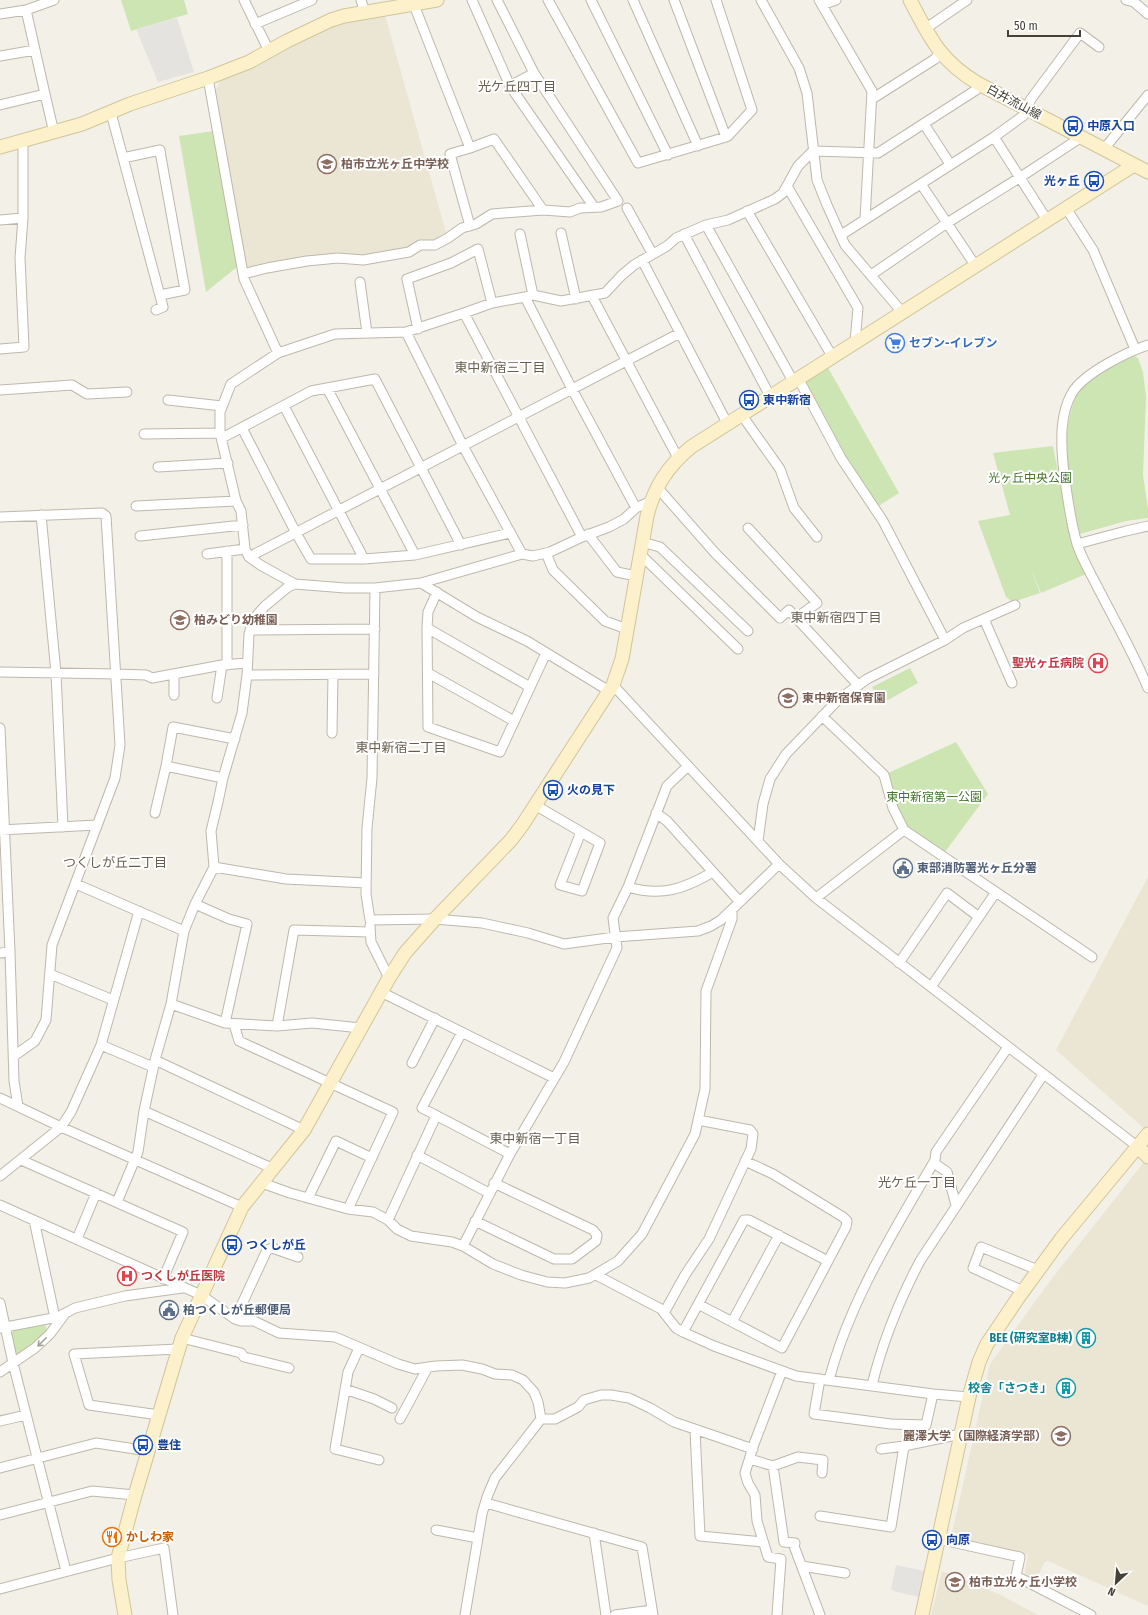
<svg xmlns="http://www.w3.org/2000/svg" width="1148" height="1615" font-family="'Fira Sans Condensed','Noto Sans JP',sans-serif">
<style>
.education{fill:#ebe5d3}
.green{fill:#cde5b3}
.parking{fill:#e5e3e0}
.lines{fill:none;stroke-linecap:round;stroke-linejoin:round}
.street-casing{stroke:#beb8ab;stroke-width:11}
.secondary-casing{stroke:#d1c59a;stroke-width:15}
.street{stroke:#fff;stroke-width:9}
.secondary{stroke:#fcf1ca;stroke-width:13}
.oneway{stroke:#a2a09b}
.labels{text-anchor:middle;stroke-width:4;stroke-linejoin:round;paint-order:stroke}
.street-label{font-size:12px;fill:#464137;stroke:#fff}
.transit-label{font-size:12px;font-weight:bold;fill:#164399;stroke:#fff;text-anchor:start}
.education-label{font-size:12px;font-weight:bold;fill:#785e54;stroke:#fff;text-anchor:start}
.shop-label{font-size:12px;font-weight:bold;fill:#366cbe;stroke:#fff;text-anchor:start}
.park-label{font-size:12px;fill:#46752d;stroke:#fff}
.health-label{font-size:12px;font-weight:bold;fill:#be3a42;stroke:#fff;text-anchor:end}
.service-label{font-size:12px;font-weight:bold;fill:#4e5e75;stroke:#fff;text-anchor:start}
.culture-label{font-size:12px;font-weight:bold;fill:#0d838f;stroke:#fff;text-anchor:end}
.food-label{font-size:12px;font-weight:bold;fill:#c56008;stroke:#fff;text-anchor:start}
.neighbourhood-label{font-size:13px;fill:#685f4f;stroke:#fff}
</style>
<rect width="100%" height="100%" fill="#f3f0e8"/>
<path class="education" d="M385,15L447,236L434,242L407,250L361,258L324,255L246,268L214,92L223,78L251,67L337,24Z
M1148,877V1132L1056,1050Z
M1148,1157V1606L1048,1561L1045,1562L1036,1580L1027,1576L1025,1571L1028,1555L977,1545L952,1533L990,1364L1050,1281Z
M942,1571L999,1594L1038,1615H931Z"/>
<path class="green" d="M121,0H184L188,14L131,31Z
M214,131L237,267L206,292L179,136Z
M1132,355L1138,358L1143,372L1146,397L1143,475L1148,509V518L1126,521L1080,534C1071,494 1060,451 1071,411C1073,405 1074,399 1077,394C1090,376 1114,366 1132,355Z
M827,366L899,493L877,507L844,456L805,385V382Z
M1053,446L1063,499L1086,574L1041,593L1030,566L1040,593L1013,602L1006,597L978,521L1010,515L993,453Z
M910,668L918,683L881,704L872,687Z
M956,742L988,794L942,856L904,830L884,775Z
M45,1325L47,1330L32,1345L19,1354L15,1352L11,1334L14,1330Z"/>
<path class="parking" d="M177,18L194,72L158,82L136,29Z
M896,1565L929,1572L923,1598L893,1591L891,1589Z"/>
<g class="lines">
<g class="street-casing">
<path id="street" d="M244,0L269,51
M361,0L365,13
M472,0L510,86L594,207
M497,0L534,73L618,201L601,207L580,208L570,212L543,210
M548,0L638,163L726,137L674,0
M591,0L668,155
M633,0L698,146
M716,0L752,110L728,136L726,137
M761,0L799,68L807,93L817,180L827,205L845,245L902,312
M819,0L872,91L865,219
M1126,0L1134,2L1148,14
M822,5L836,0
M0,14L26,10L54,0
M255,24L312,0
M925,29L967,0
M0,56L35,50
M208,78L244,279L278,353
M510,86L534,73
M45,94L54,133
M872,99L935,59L940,53
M0,105L45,94L26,10
M111,113L163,307L156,310
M924,124L950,164
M994,137L1047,220
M1104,149L1148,95
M123,158L160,150L161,157L185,290L160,295
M921,184L975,265
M787,186L858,308L855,342
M627,208L652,253
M1066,208L1093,250L1135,349
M747,211L832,356
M0,220L23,218
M706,225L793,381
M470,226L450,154L470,148
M561,233L576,299
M520,234L533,295
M684,234L770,396
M841,235L994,137L1023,116L1031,99L1080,33L1099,47
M642,260L727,423
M243,274L267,268L307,261L338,258L363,260L409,252L420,245H435L448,238L462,228L476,224L492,214L543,210L494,139L470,148L414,5
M871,275L947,223L1019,178L1077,140L1079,136
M360,282L367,333
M592,296L678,458
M525,297L572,389L636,508
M464,313L582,537
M418,329L407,279L451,263L478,249L492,303
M406,332L463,446L522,554
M1148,345C1127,352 1084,373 1072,393C1060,414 1061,440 1063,464C1066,489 1070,519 1077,544C1082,559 1091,574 1098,588C1115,621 1134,654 1148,688
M0,349L24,347L20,258L23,218V142
M327,388L415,555
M0,390L72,385L87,394L127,392
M168,400L222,406
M284,406L364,559
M741,414L780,469L794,508L817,537
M242,428L296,533L311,559H364L415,555L510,533
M144,434L220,433
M222,438L311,391L375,379L461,545
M158,467L228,463
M657,487L716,554L780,618L789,610L858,685
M651,501L636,508L624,519L609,527L582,537L550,552L533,556L522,554L421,583L375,588H345L295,584L262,566L249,557L245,549L241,511L236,501L220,433V412L231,384L278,353L335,334L406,332L464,313L492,303L525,297L533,295L561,301L605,293L622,275L634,265L667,246L676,238L706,225L728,220L775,199L783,193L798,166L813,151L878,153L976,90L979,84
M136,506L236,501
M41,515L56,673L63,827
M0,517L102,513L106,516L120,745L115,778L52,945L46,1020L35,1041L14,1056
M748,528L817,603L796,618
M588,534L617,572L636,576
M140,536L243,525
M642,542L660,547L748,631
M1077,544L1126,531L1148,526
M227,551V665
M546,553L553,570L605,621L627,629
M207,554L245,549
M640,554L738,649
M249,557L680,333
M421,583L477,617L527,641L609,691
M375,588L372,778L367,828L366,894L370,920L435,919L482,923L528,933L564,944L615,937L698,931L711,926L721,920L779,864
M437,592L428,612L427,628L428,727L500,752L546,653
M984,619L1012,683
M427,628L530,687
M250,630L375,629
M945,640L963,628L1015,605
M0,672L116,674L146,675L152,678L222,665L247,663
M428,673L514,721
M174,674V695
M247,675L374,674
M613,685L779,864L816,898L1138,1147
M217,698L222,665
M822,716L884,775L893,808L904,830L1092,957
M0,728L10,952L14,1081L18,1106
M332,733L333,675
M166,766L223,778
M535,805L600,843L582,891L560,885L581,832
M155,813L166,766L173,727L235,739
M656,813L667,821L740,902
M0,830L97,825
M758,841L763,804L770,779L786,754L838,700L867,679L945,640L883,521L841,458L798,378
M214,867L286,879L366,883
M76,884L184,931L171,1004L155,1060L144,1111L138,1152L117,1202
M628,887C661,897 684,889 713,872
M816,898L904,830
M195,904L229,919L247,924L225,1023
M370,926L371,942L389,978
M184,931L195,904L214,867L211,831L218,802L223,778L242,713L247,675L249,634L257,615L265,606L288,587L295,584
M0,953L10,952
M899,963L947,893L979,917
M50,974L113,1000
M931,987L996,892
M381,992L554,1078
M171,1004L225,1023L277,1026L312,1023L361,1028
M234,1024L239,1041L393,1112L348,1209
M277,1026L294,930L370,932
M462,1032L422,1108L510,1154
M101,1045L153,1067
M155,1060L304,1130
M412,1063L435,1018
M0,1098L61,1127L242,1207
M144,1111L274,1169
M417,1155L489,1193
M21,1160L183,1232L163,1279
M934,1163L947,1172L956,1205
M0,1176L61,1127L71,1112L101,1045L139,911
M262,1183L290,1193L348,1209L373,1212L388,1220L397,1229L411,1236L452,1242L463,1246L493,1264L521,1275L547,1282L565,1283L589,1278L618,1261L642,1234L695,1134L705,1089L706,991L732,919V910
M308,1198L336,1141L372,1158
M0,1205L201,1295L235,1319L241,1321H254L279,1333L335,1337L398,1364L415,1369L436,1366L462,1365L482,1369L495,1374L512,1375L523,1380L534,1392L538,1402L541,1419L495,1478L487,1497L482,1514L465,1615
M34,1220L55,1318
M388,1220L436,1116
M475,1221L554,1259H572L596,1241L597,1235L593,1230L494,1183
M77,1239L96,1193
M463,1246L510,1154L564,1062L617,948L613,918L628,887L667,786L688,766
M596,1275L661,1309L676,1328L683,1332L714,1346L796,1376L933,1394L969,1397
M1023,1291L973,1268L981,1247L1038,1270
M0,1303L13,1363L66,1571
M698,1304L782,1348L846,1227L847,1221L843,1217L773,1174L745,1161
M664,1313L685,1275L709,1239L751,1149L753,1134L750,1130L698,1120
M235,1319L267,1250L272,1248L298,1257
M732,1322L779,1235
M0,1328L58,1317L75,1308L125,1296L182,1288
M683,1332L744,1220H749L828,1261
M182,1338L241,1353L244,1357L289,1368
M359,1348L348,1372L335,1449L379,1460
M0,1372L35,1348L50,1334L64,1315
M820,1379L814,1414L891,1424L926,1425L933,1394
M829,1380C850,1300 894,1231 935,1160L936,1152L1008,1047
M872,1385C883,1340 898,1303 920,1261L1043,1075
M345,1389L374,1399L392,1408
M159,1415L89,1405L74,1354L178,1349
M400,1419L428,1367
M541,1419H555L578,1407L584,1400L601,1395H611L629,1398L650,1408L674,1422L753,1449
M0,1421L26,1415
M695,1430L700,1536L763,1542
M881,1449L904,1446L961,1434
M750,1459L773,1466L798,1457L823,1460L822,1473
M773,1466L784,1542L795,1543L794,1546L820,1615
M0,1468L96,1443L148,1451
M486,1503L642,1547L653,1615
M0,1515L92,1491L135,1495
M820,1516L891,1527L904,1446
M436,1530L478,1538
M594,1533L606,1615
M938,1539L1020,1557L1016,1576L1091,1615
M802,1566L845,1573
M0,1589L118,1558L164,1548L173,1615
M615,1615L652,1610
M777,1615L781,1559L768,1557L757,1521L755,1495L748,1483L745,1473L754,1444L782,1371"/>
</g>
<g class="secondary-casing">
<path id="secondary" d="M910,0C930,38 940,61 979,84L1148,172
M0,147L82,124L130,104L208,78L249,62L287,41L331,20L344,16L437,0
M1138,1147L1148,1157
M125,1615L119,1580L118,1558L135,1495L182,1338L242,1207L304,1130L389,978L405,953L435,919L511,840L523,824L613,685L622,659L647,516C654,487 668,466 691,447L1134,165
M922,1615L969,1397L979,1362L987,1344L1018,1298L1061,1239L1148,1134"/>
</g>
<use href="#street" class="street"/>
<use href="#secondary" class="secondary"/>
</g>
<defs><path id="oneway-shaft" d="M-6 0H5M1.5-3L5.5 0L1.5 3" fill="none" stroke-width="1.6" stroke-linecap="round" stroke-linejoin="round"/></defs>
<use class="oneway" href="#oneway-shaft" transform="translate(42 1342) rotate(135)"/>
<defs>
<g id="bus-ring" transform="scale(1)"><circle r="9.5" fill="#fff" stroke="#1a4fb4" stroke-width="1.5"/><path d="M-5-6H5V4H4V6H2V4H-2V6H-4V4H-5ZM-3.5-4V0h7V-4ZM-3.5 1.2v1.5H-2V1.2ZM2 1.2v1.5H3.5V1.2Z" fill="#1a4fb4"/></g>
<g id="school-ring" transform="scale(1)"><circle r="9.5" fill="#fff" stroke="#8d6e63" stroke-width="1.5"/><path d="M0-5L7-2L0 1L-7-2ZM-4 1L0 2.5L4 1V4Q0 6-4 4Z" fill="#8d6e63"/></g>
<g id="supermarket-ring" transform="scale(1)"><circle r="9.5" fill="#fff" stroke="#3f7fe0" stroke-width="1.5"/><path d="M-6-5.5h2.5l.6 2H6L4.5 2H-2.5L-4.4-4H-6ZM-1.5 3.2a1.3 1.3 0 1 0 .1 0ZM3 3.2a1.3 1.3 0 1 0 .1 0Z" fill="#3f7fe0"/></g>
<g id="hospital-ring" transform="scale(1)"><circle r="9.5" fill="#fff" stroke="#e0444e" stroke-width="1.5"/><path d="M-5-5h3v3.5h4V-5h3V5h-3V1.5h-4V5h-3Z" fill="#e0444e"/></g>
<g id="civic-ring" transform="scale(1)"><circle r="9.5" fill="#fff" stroke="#5c6f8a" stroke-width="1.5"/><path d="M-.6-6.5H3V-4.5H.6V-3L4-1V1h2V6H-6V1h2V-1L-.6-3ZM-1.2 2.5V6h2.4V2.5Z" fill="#5c6f8a"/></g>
<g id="building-ring" transform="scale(1)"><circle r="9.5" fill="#fff" stroke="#0f9aa8" stroke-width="1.5"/><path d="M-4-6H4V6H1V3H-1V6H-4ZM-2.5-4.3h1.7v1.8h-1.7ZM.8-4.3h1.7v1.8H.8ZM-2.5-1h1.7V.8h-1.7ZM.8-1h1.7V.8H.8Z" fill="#0f9aa8"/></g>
<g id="university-ring" transform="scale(1)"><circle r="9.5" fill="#fff" stroke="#8d6e63" stroke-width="1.5"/><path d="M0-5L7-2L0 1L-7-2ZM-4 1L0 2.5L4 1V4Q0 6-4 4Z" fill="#8d6e63"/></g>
<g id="restaurant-ring" transform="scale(1)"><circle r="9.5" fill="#fff" stroke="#e8710a" stroke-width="1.5"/><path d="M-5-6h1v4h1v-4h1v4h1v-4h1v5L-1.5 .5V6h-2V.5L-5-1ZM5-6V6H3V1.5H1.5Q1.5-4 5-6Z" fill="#e8710a"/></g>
</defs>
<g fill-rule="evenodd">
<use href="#bus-ring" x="1073" y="126"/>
<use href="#school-ring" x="327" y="164"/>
<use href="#bus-ring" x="1094" y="181"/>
<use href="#supermarket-ring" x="895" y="343"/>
<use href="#bus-ring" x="749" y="400"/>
<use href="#school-ring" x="180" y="620"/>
<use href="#hospital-ring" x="1098" y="663"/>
<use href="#school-ring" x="788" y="698"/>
<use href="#bus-ring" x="553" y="790"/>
<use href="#civic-ring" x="903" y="868"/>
<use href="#bus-ring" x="232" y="1245"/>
<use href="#hospital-ring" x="127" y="1276"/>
<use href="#civic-ring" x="169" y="1310"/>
<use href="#building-ring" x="1086" y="1338"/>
<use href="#building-ring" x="1066" y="1388"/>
<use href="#university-ring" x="1061" y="1436"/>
<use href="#bus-ring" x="143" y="1445"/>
<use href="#restaurant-ring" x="112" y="1537"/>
<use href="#bus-ring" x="932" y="1540"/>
<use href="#school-ring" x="955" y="1582"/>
</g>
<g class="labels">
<g class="street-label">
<text transform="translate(1014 102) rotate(28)" y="4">白井流山線</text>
</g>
<g class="transit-label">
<text x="1087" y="130">中原入口</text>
<text x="1080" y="185" text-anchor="end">光ヶ丘</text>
<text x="763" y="404">東中新宿</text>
<text x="567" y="794">火の見下</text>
<text x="246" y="1249">つくしが丘</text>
<text x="157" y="1449">豊住</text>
<text x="946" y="1544">向原</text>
</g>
<g class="education-label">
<text x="341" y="168">柏市立光ヶ丘中学校</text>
<text x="194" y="624">柏みどり幼稚園</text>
<text x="802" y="702">東中新宿保育園</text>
<text x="1047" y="1440" text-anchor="end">麗澤大学（国際経済学部）</text>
<text x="969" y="1586">柏市立光ヶ丘小学校</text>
</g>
<g class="shop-label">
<text x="909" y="347">セブン-イレブン</text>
</g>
<g class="park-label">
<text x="1030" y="482">光ヶ丘中央公園</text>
<text x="934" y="801">東中新宿第一公園</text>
</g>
<g class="health-label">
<text x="1084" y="667">聖光ヶ丘病院</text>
<text x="141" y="1280" text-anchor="start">つくしが丘医院</text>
</g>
<g class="service-label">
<text x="917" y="872">東部消防署光ヶ丘分署</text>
<text x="183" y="1314">柏つくしが丘郵便局</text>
</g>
<g class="culture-label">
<text x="1072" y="1342">BEE (研究室B棟)</text>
<text x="1052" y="1392">校舎「さつき」</text>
</g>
<g class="food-label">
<text x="126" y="1541">かしわ家</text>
</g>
<g class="neighbourhood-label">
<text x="517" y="91">光ケ丘四丁目</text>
<text x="500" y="372">東中新宿三丁目</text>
<text x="836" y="622">東中新宿四丁目</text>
<text x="401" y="752">東中新宿二丁目</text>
<text x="115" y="867">つくしが丘二丁目</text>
<text x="535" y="1143">東中新宿一丁目</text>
<text x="917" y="1187">光ケ丘一丁目</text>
</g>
</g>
<g transform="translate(1116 1583) rotate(206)" stroke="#ffffff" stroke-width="3" paint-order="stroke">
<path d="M0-3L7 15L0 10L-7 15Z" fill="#464137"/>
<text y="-6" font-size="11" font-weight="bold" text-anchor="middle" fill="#464137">N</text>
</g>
<path d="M1008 30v6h72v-6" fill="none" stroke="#464137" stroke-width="2"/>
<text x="1014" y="30" font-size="12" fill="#464137" stroke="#ffffff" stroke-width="3" paint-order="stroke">50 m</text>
</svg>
